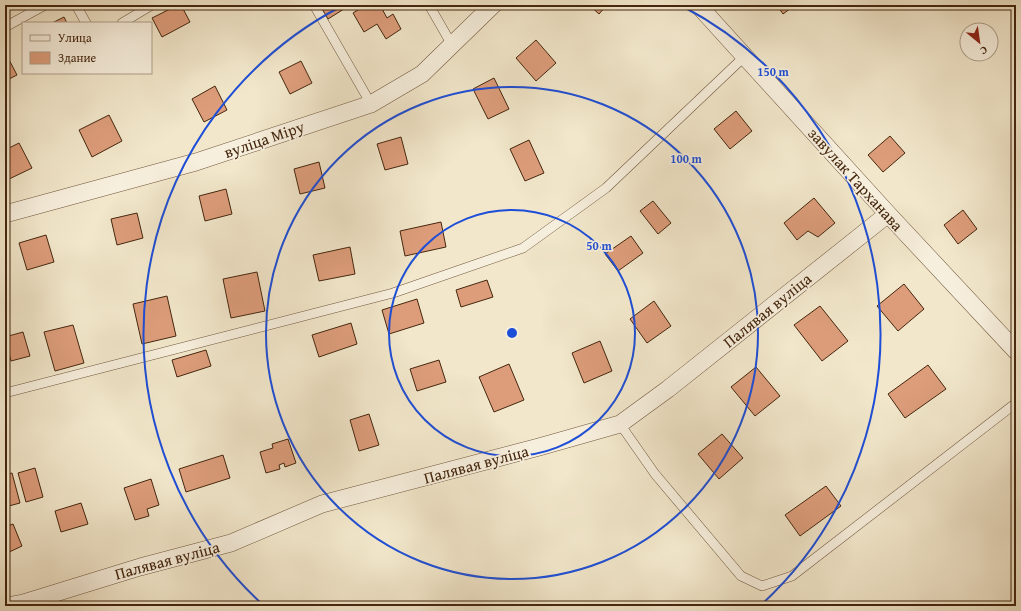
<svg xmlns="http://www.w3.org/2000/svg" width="1021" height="611" font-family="'Gentium Book Plus',serif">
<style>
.building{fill:#dd9d7b;stroke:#44260e}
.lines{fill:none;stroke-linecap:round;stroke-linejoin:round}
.lane-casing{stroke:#70563d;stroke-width:10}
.street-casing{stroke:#70563d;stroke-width:18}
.lane{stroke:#f7efdd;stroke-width:9}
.street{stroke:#f7efdd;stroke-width:17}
.ring{fill:none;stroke:#1d4ed8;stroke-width:2}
.labels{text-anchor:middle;stroke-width:3.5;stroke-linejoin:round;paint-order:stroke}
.street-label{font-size:16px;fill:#44260e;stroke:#f7efdd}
.centre{fill:#1d4ed8;stroke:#f7efdd;stroke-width:2}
.ring-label{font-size:12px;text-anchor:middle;font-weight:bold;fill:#1d4ed8;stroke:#f7efdd;stroke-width:3.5;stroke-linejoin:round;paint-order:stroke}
</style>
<rect width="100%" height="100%" fill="#f2e7cb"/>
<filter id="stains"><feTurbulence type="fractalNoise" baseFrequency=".005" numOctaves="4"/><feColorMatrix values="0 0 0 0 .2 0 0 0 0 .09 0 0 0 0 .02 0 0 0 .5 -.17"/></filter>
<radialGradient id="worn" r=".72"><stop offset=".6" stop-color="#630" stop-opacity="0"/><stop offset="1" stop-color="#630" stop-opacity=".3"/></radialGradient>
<path class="building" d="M178,5H181L190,22L162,37L152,18Z
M320,5H341L344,9L328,19Z
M366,5H380L387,18L393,14L401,29L386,39L377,24L364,32L353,13Z
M589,5H607L599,14Z
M777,5H795L783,14Z
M64,17L67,23H52Z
M536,40L556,63L536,81L516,58Z
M5,52L17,75L5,81Z
M301,61L312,83L290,94L279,72Z
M494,78L509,109L488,119L473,89Z
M215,86L227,110L204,122L192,99Z
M736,111L752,131L730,149L714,129Z
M109,115L122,141L92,157L79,130Z
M890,136L905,153L883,172L868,155Z
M401,137L408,164L385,170L377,144Z
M529,140L544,173L525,181L510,149Z
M19,143L32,168L7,180L5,176V150Z
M319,162L325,188L300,194L294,169Z
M226,189L232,214L205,221L199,196Z
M814,198L835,223L818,237L808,231L797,240L784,223Z
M653,201L671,223L658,234L640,211Z
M963,210L977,229L958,244L944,225Z
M137,213L143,238L117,245L111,219Z
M441,222L446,247L405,256L400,231Z
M46,235L54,262L27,270L19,243Z
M631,236L643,253L618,271L605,254Z
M350,247L355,274L319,281L313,255Z
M257,272L265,311L231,318L223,279Z
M487,280L493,297L461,307L456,290Z
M904,284L924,309L898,331L877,306Z
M167,296L176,336L142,344L133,304Z
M417,299L424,323L389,334L382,310Z
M654,301L671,326L647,343L630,319Z
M820,306L848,341L822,361L794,325Z
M351,323L357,344L319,357L312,335Z
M73,325L84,363L55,371L44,332Z
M23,332L30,356L11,361L5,337Z
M600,341L612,371L584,383L572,353Z
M206,350L211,366L177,377L172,360Z
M439,360L446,382L417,391L410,369Z
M509,364L524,400L494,412L479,377Z
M928,365L946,389L905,418L888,394Z
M756,367L780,396L755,416L731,387Z
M369,414L379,445L359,451L350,420Z
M722,434L743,458L719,479L698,454Z
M288,439L296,463L285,467L284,463L279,465L280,469L266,473L260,452L273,448L272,444Z
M223,455L230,478L186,492L179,469Z
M35,468L43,497L26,502L18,473Z
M12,473L20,503L5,507V475Z
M151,479L159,505L147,509L149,516L135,520L124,488Z
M826,486L841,506L800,536L785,515Z
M81,503L88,524L61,532L55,511Z
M13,524L22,546L5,554V527Z"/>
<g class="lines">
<g class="lane-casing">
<path id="lane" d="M76,5L86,23
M314,5L371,104
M429,5L452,45
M122,23L152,5
M5,27L45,5
M5,393L393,293L523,248L606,188L745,56
M620,424L655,474L741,576L762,586L792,576L1016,403"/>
</g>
<g class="street-casing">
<path id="street" d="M698,5L888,214L1016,351
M5,214L196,162L371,104L422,74L493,5
M7,606L23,603L140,567L231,543L322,504L539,447L620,424L668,389L888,214"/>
</g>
<use href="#lane" class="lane"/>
<use href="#street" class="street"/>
</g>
<g class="ring">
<circle cx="512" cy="333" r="123"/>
<circle cx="512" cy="333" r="246"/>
<path d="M263 605A369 369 0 0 1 342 6M682 6A369 369 0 0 1 761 605"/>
</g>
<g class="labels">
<g class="street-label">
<text transform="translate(264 139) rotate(-19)" y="6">вуліца Міру</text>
<text transform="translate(856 179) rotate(48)" y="6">завулак Тарханава</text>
<text transform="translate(767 310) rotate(-39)" y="6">Палявая вуліца</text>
<text transform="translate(476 464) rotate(-15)" y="6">Палявая вуліца</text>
<text transform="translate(167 560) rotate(-15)" y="6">Палявая вуліца</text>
</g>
</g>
<circle cx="512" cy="333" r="6" class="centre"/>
<g class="ring-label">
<text x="773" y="76">150 m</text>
<text x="686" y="163">100 m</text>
<text x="599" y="250">50 m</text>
</g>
<rect width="1021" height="611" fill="none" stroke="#f2e7cb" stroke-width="20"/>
<rect x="6" y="6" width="1009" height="599" fill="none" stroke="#44260e" stroke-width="2"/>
<rect x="10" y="10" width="1001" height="591" fill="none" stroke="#44260e"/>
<rect x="22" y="22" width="130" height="52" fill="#f7efdd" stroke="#af9f8a"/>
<rect x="30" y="35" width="20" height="6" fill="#f7efdd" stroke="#af9f8a"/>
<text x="58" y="42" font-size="12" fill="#44260e">Улица</text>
<rect x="30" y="52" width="20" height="12" fill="#dd9d7b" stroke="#af9f8a"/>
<text x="58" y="62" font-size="12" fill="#44260e">Здание</text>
<g transform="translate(979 42) rotate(151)"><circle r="19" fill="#f7efdd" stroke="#af9f8a"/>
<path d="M0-3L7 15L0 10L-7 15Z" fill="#8f2418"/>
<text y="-6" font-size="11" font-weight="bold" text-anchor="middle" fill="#44260e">С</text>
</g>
<rect width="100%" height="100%" filter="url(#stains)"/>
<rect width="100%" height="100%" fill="url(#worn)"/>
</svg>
